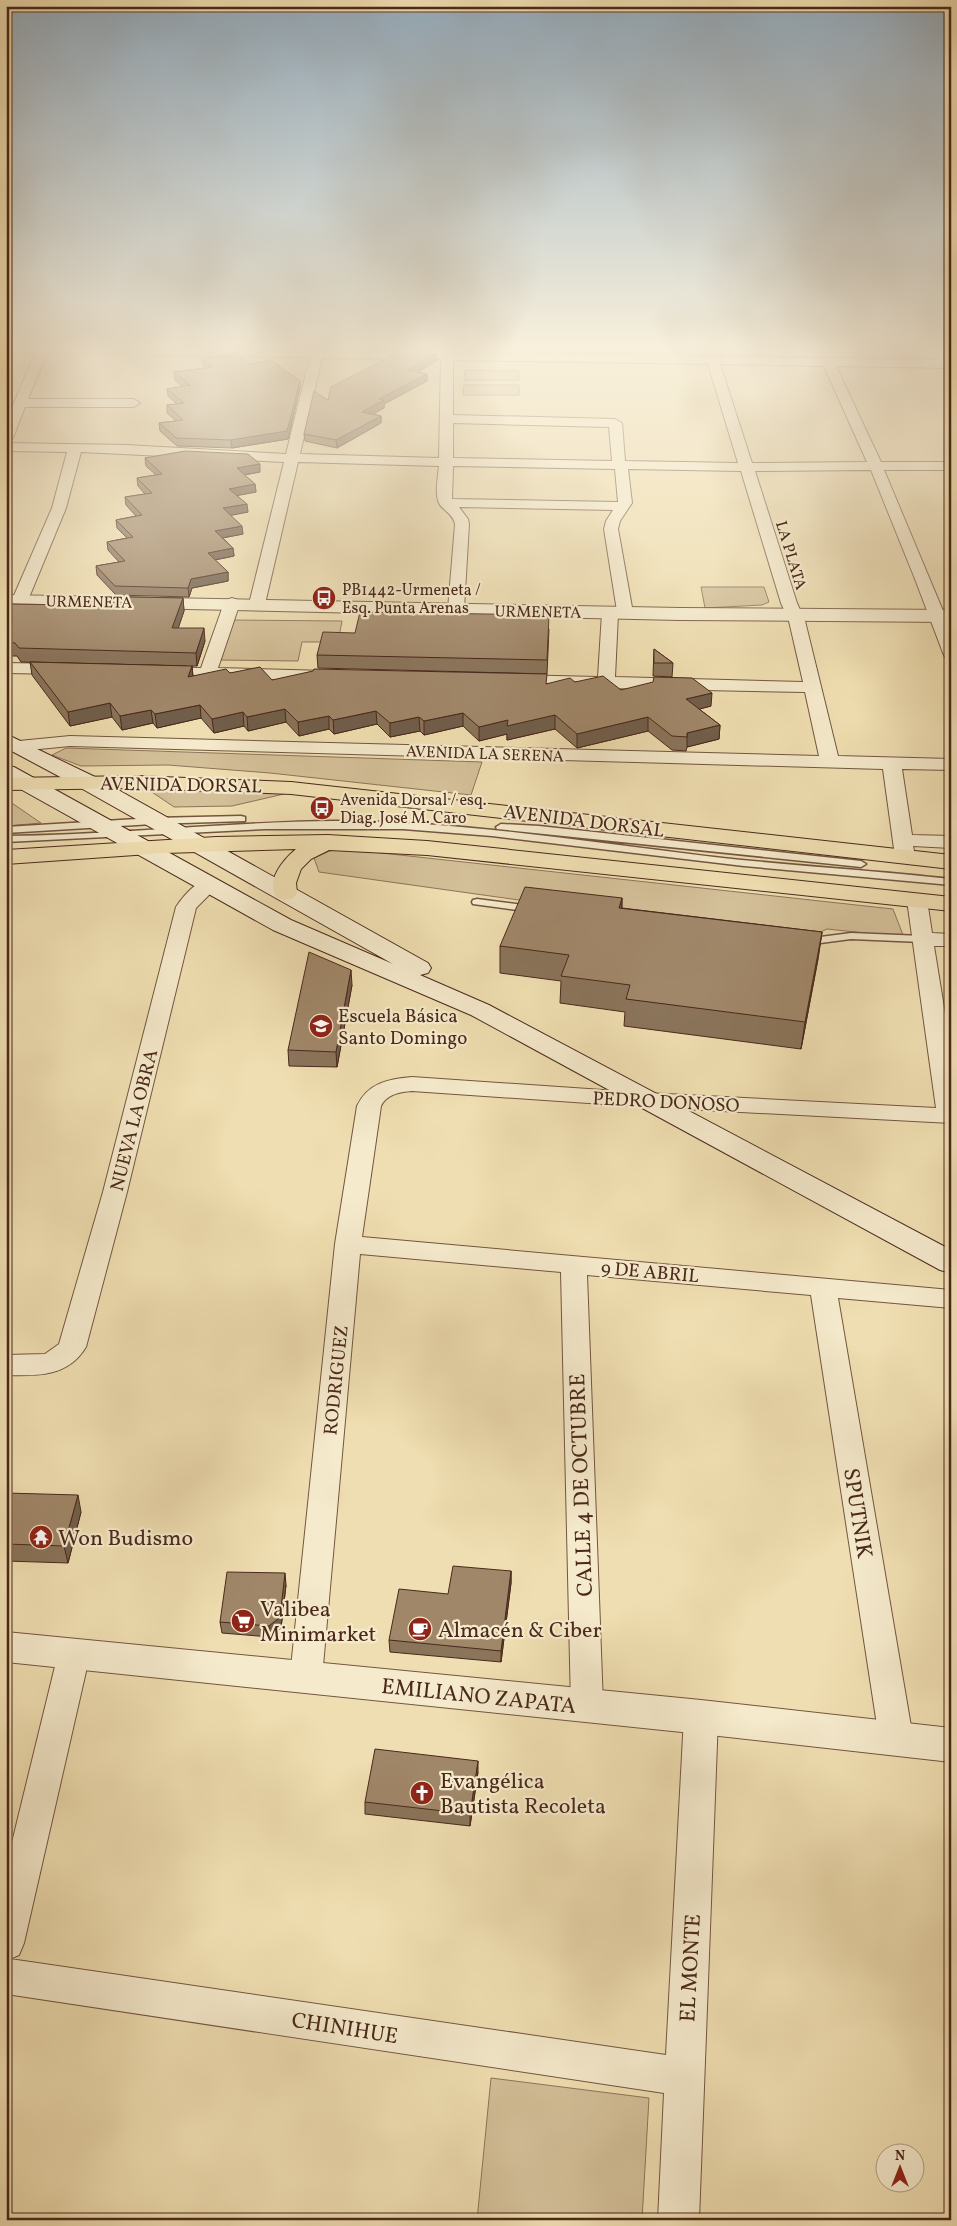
<svg xmlns="http://www.w3.org/2000/svg" width="957" height="2226" font-family="Vollkorn,serif">
<style>
.green{fill:#d3bf98;stroke:#8e745a}
.lines{fill:none;stroke-linecap:round;stroke-linejoin:round}
.service-casing{stroke:#735640;stroke-width:3}
.minor-casing{stroke:#735640;stroke-width:2}
.tertiary-casing{stroke:#735640;stroke-width:2}
.secondary-casing{stroke:#4a281b;stroke-width:2}
.primary-casing{stroke:#4a281b;stroke-width:2}
.service{fill:#f5eacc;fill-rule:evenodd}
.minor{fill:#f5eacc;fill-rule:evenodd}
.tertiary{fill:#f5eacc;fill-rule:evenodd}
.secondary{fill:#f5eacc;fill-rule:evenodd}
.primary{fill:#efdeb1;fill-rule:evenodd}
.wall{fill:#8a745a;stroke:#4a281b}
.shaded-wall{fill:#705e4a;stroke:#4a281b}
.building{fill:#a08769;stroke:#4a281b}
.labels{text-anchor:middle;stroke-width:4.5;stroke-linejoin:round;paint-order:stroke}
.far-street-label{font-size:16px;fill:#4a281b;stroke:#f5eacc}
.far-poi-label{font-size:16px;fill:#4a281b;stroke:#f5eacc;text-anchor:start}
.street-label{font-size:19px;fill:#4a281b;stroke:#f5eacc}
.poi-label{font-size:19px;fill:#4a281b;stroke:#f5eacc;text-anchor:start}
.near-street-label{font-size:22px;fill:#4a281b;stroke:#f5eacc}
.near-poi-label{font-size:22px;fill:#4a281b;stroke:#f5eacc;text-anchor:start}
</style>
<rect width="100%" height="100%" fill="#efdeb1"/>
<filter id="stains"><feTurbulence type="fractalNoise" baseFrequency=".004" numOctaves="4"/><feColorMatrix values="0 0 0 0 .2 0 0 0 0 .09 0 0 0 0 .02 0 0 0 .5 -.17"/></filter>
<radialGradient id="worn" r=".72"><stop offset=".6" stop-color="#630" stop-opacity="0"/><stop offset="1" stop-color="#630" stop-opacity=".3"/></radialGradient>
<path class="green" d="M465,370L519,371V380H464Z
M464,385H519V395H463Z
M701,587H764L769,602L762,605L705,608Z
M232,620L342,621L338,642H302L298,661L220,660Z
M66,748L482,762L471,795L270,773L168,765L81,766L52,755Z
M146,788L213,789L284,794L232,806L174,807Z
M6,799L41,823L6,826Z
M336,848L893,909L903,935L893,936L827,929L804,940L319,872L314,858Z
M491,2078L649,2098L642,2220H477Z"/>
<g class="lines">
<g class="service-casing">
<path id="service" d="M241,816L245,817V821L153,824L6,833V827L153,818Z
M335,821C462,821 588,842 714,857C793,866 872,870 951,879V885L744,866L492,836L403,829H265L6,842V836C116,835 225,822 335,821Z
M501,824L539,826L861,861L866,864L861,867L497,829L496,827Z
M477,899L532,906L537,909L532,912L473,904L472,902L473,900Z
M851,933L922,936L928,939L922,942L851,939L805,945L799,942L805,939Z"/>
</g>
<g class="minor-casing">
<path id="minor" d="M6,345L951,360V368L836,366L881,462H951V470H884L951,630V658L945,657L943,653L915,579L871,470L755,471L797,603L805,621L838,756L951,759V770L902,769L912,835L951,836V848L913,846L915,856L912,860L905,862L898,860L895,856L883,769L70,746L19,751L13,750L10,746L13,742L19,741L70,736L819,756L805,692L606,688L509,684L506,680L509,676L515,675L598,677L602,613L604,610L610,608L617,611L604,529L606,521L613,510L459,507L468,519L469,524L464,609L462,612H450L448,609L455,524C453,515 445,511 440,505C434,497 438,477 439,466L298,462L265,604L263,607H251L249,604L284,462L81,452L66,508L28,600L26,603H14L12,600L52,508L67,452L6,451V443L126,445L286,454L310,357L47,353L28,399H134L140,403L134,407H25L13,438L6,442V422L35,353H6ZM322,358L441,359L439,458L300,454ZM453,360L708,364L738,463L625,461L622,423L615,419L453,415ZM720,364L824,366L867,462L752,463ZM453,423L609,427L612,461L453,458ZM453,466L615,469L618,502L452,499ZM628,469L741,471L781,603L789,621L803,682L615,677L618,614L625,618L631,616L633,613L618,529L620,521L632,503Z
M232,598L238,600L240,603L218,668L327,671L333,672L335,676L333,680L327,681L154,676L152,672L154,668L160,667L201,668L224,603L226,600Z
M6,663L62,664L68,665L70,669L68,673L62,674L6,673Z
M209,879L216,881L219,885L196,908L127,1192L86,1347C68,1377 37,1376 6,1375V1355L45,1354L59,1344L103,1192L176,907C184,895 195,882 209,879Z
M917,894L924,896L927,900L932,933L951,934V946H934L951,1051V1123L647,1107L412,1091C400,1092 387,1094 381,1106L362,1237L951,1290V1308L838,1298L913,1738L908,1748L896,1753L884,1748L879,1738L811,1295L587,1275L603,1705L599,1715L587,1719L575,1715L571,1705L561,1272L360,1254L322,1677L318,1687L306,1691L294,1687L290,1677L335,1244L357,1106C368,1083 388,1079 412,1077L647,1093L936,1108L907,900L910,896Z
M74,1641L85,1645L90,1654L24,1943L19,1955L10,1959L666,2055L684,1717L689,1707L701,1703L713,1707L718,1717L699,2220H658L664,2093L6,1994V1867L58,1654L63,1645Z"/>
</g>
<g class="tertiary-casing">
<path id="tertiary" d="M932,345H946L951,354V371L946,370Z
M6,595L680,608L951,610V622L680,620L6,605Z
M6,1632L701,1700L951,1728V1762L701,1734L6,1662Z"/>
</g>
<g class="secondary-casing">
<path id="secondary" d="M6,734L95,777L428,963L431,968L428,973L420,975L489,1005L951,1250V1273L940,1270L471,1015L273,930L6,781V766L14,767L291,920L393,964L79,787L6,748Z"/>
</g>
<g class="primary-casing">
<path id="primary" d="M137,776L291,782L951,855V869L291,794L137,788L6,790V778Z
M328,835L427,841L951,897V911L427,855L329,850L311,859L301,869L296,883L297,893L293,898L285,900L277,898C265,881 283,860 296,849L164,853L6,864V850L216,837Z"/>
</g>
<use href="#service" class="service"/>
<use href="#minor" class="minor"/>
<use href="#tertiary" class="tertiary"/>
<use href="#secondary" class="secondary"/>
<use href="#primary" class="primary"/>
</g>
<path class="wall" d="M436,354V361L418,372L427,374V381L384,404V408L373,414L381,416V423L337,448L305,441L304,434L328,400Z
M202,359L250,364L300,388L288,439L232,448L177,446L160,431L159,423L176,421L167,413V405L177,404L168,396L167,389L183,387L175,380L174,372L205,368L203,366Z
M145,458L260,472L244,475L255,484L256,492L237,495L248,512L230,515L243,534L223,538L233,548L234,556L215,560L228,572V581L192,588L189,597L116,595L97,575L96,566L119,562L108,550L107,542L127,538L117,528L116,520L136,516L126,505L125,497L145,494L138,486L137,478L156,475L146,466Z
M127,597L183,598L184,611L178,628L205,641L197,666H192L193,676L230,673L272,680L546,684L575,682L711,706L699,709L720,725L719,739L687,747L686,751L672,750L648,731L577,748L555,729L507,740V734L479,741L463,726L424,735L420,731L390,737L377,724L334,734L329,729L299,736L286,722L248,731L244,726L214,733L201,718L157,728L153,723L122,730L112,717L70,726L32,675L30,662L186,666L21,662L17,656H6V604L79,605L128,602Z
M549,629L547,674L318,668L317,655L355,633Z
M654,649L673,663L672,677L653,676Z
M622,898V908L822,932L818,959L801,1049L624,1026L625,1012L560,1003L561,981L500,973V946Z
M352,985L337,1067L289,1066L288,1050Z
M6,1493L81,1512L68,1563L6,1561Z
M511,1571V1583L501,1662L390,1652L389,1640L448,1594Z
M286,1585L281,1628L270,1637L222,1633L220,1622Z
M478,1772L470,1826L365,1814V1802Z"/>
<path class="shaded-wall" d="M436,354V361L408,378V370Z
M427,374V381L384,404V408L362,420V412L379,399Z
M300,381V388L288,439L232,448L231,440Z
M381,416V423L337,448L336,440Z
M260,464V472L237,476V468Z
M255,484L256,492L230,497L229,489Z
M247,504L248,512L223,517V508Z
M242,526L243,534L216,539L215,531Z
M233,548L234,556L209,561L208,553Z
M228,572V581L192,588L189,597L188,588L191,579Z
M183,598L184,611L174,641L172,628Z
M204,628L205,641L197,666L196,653Z
M192,666L193,679L188,677Z
M712,693L711,706L685,713L686,699Z
M110,703L112,717L70,726L68,712Z
M200,705L201,718L157,728L155,714Z
M285,709L286,722L248,731L247,717Z
M151,710L153,723L122,730L120,716Z
M376,711L377,724L334,734L333,720Z
M243,712L244,726L214,733L212,719Z
M463,713V726L424,735V721Z
M555,715V729L507,740V734L479,741V727L508,720Z
M329,716V729L299,736L298,722Z
M419,717L420,731L390,737V723Z
M648,717V731L577,748V734Z
M720,725L719,739L687,747V733Z
M622,898L621,925L619,908Z
M822,932L818,959L801,1049L805,1022Z
M351,970L352,985L337,1067L336,1052Z
M78,1495L81,1512L68,1563L64,1546Z
M511,1571V1583L501,1662V1651Z
M285,1573L286,1585L281,1628L270,1637L269,1626Z
M478,1761V1772L470,1826V1814Z"/>
<path class="building" d="M235,353L250,364L271,360L300,381L287,431L231,440L176,438L159,423L183,420L167,405L184,403L167,389L190,385L174,372L213,367L202,359Z
M397,353L436,354L408,370L427,374L379,399L384,400L362,412L381,416L336,440L304,434L314,391L328,400L331,387Z
M185,451L248,454L260,464L237,468L255,484L229,489L247,504L223,508L242,526L215,531L233,548L208,553L228,572L191,579L188,588L115,586L96,566L125,561L107,542L133,537L116,520L142,515L125,497L152,493L137,478L162,474L145,458Z
M127,597L183,598L172,628H204L196,653L19,648L15,643L6,642V604L79,605L81,602H132Z
M360,612L549,615L547,660L317,655L323,632L355,633Z
M654,649L673,663H654Z
M30,662L192,666L188,677L226,669L230,673L260,667L272,680L313,671L314,669L547,674L546,684L570,678L575,682L603,676L621,690L653,682L654,677L692,678L712,693L686,699L720,725L687,733V737L672,736L648,717L577,734L555,715L507,726L508,720L479,727L463,713L424,721L419,717L390,723L376,711L333,720L329,716L298,722L285,709L247,717L243,712L212,719L200,705L155,714L151,710L120,716L110,703L68,712Z
M525,887L622,898L619,908L822,932L805,1022L626,999L630,985L561,976L569,955L500,946Z
M309,952L351,970L336,1052L288,1050Z
M6,1493L78,1495L64,1546L6,1544Z
M453,1566L511,1571L501,1651L389,1640L399,1589L448,1594Z
M227,1572L285,1573L280,1617L269,1626L220,1622Z
M375,1749L478,1761L470,1814L365,1802Z"/>
<linearGradient id="sky" x2="0" y2="1"><stop stop-color="#94acbe"/><stop offset="0.53" stop-color="#f8f0dc"/><stop offset="1" stop-color="#f8f0dc" stop-opacity="0"/></linearGradient>
<rect width="957" height="657" fill="url(#sky)"/>
<defs>
<g id="bus-disc" transform="scale(1.25)"><circle r="9.5" fill="#8f2418" stroke="#f5eacc"/><path d="M-5-6H5V4H4V6H2V4H-2V6H-4V4H-5ZM-3.5-4V0h7V-4ZM-3.5 1.2v1.5H-2V1.2ZM2 1.2v1.5H3.5V1.2Z" fill="#fff"/></g>
<g id="school-disc" transform="scale(1.25)"><circle r="9.5" fill="#8f2418" stroke="#f5eacc"/><path d="M0-5L7-2L0 1L-7-2ZM-4 1L0 2.5L4 1V4Q0 6-4 4Z" fill="#fff"/></g>
<g id="temple-disc" transform="scale(1.25)"><circle r="9.5" fill="#8f2418" stroke="#f5eacc"/><path d="M0-6L5-2H3V0L6.5 2.5H4V6H1.5V3h-3V6H-4V2.5H-6.5L-3 0V-2H-5Z" fill="#fff"/></g>
<g id="supermarket-disc" transform="scale(1.25)"><circle r="9.5" fill="#8f2418" stroke="#f5eacc"/><path d="M-6-5.5h2.5l.6 2H6L4.5 2H-2.5L-4.4-4H-6ZM-1.5 3.2a1.3 1.3 0 1 0 .1 0ZM3 3.2a1.3 1.3 0 1 0 .1 0Z" fill="#fff"/></g>
<g id="cafe-disc" transform="scale(1.25)"><circle r="9.5" fill="#8f2418" stroke="#f5eacc"/><path d="M-5.5-4.5H6V0H3Q3 3.5 0 3.5H-2.5Q-5.5 3.5-5.5 0ZM3-3.2v2h1.7v-2ZM-6 4.5H4V6H-6Z" fill="#fff"/></g>
<g id="church-disc" transform="scale(1.25)"><circle r="9.5" fill="#8f2418" stroke="#f5eacc"/><path d="M-1.2-6h2.4v3.5h3.3v2.4h-3.3V6h-2.4V-.1h-3.3v-2.4h3.3Z" fill="#fff"/></g>
</defs>
<g fill-rule="evenodd">
<use href="#bus-disc" x="324" y="598"/>
<use href="#bus-disc" x="322" y="808"/>
<use href="#school-disc" x="321" y="1026"/>
<use href="#temple-disc" x="41" y="1537"/>
<use href="#supermarket-disc" x="243" y="1621"/>
<use href="#cafe-disc" x="420" y="1629"/>
<use href="#church-disc" x="422" y="1793"/>
</g>
<g class="labels">
<g class="far-street-label">
<text transform="translate(792 555) rotate(73)" y="6">LA PLATA</text>
<text transform="translate(89 601) rotate(1)" y="6">URMENETA</text>
<text transform="translate(538 611) rotate(1)" y="6">URMENETA</text>
<text transform="translate(485 753) rotate(2)" y="6">AVENIDA LA SERENA</text>
</g>
<g class="far-poi-label">
<text x="342" y="595">PB1442-Urmeneta /<tspan x="342" dy="18">Esq. Punta Arenas</tspan></text>
<text x="340" y="805">Avenida Dorsal / esq.<tspan x="340" dy="18">Diag. José M. Caro</tspan></text>
</g>
<g class="street-label">
<text transform="translate(181 784) rotate(1)" y="7">AVENIDA DORSAL</text>
<text transform="translate(584 820) rotate(7)" y="7">AVENIDA DORSAL</text>
<text transform="translate(666 1101) rotate(3)" y="7">PEDRO DONOSO</text>
<text transform="translate(133 1120) rotate(-76)" y="7">NUEVA LA OBRA</text>
<text transform="translate(650 1271) rotate(5)" y="7">9 DE ABRIL</text>
<text transform="translate(335 1380) rotate(-84)" y="7">RODRIGUEZ</text>
</g>
<g class="poi-label">
<text x="338" y="1022">Escuela Básica<tspan x="338" dy="22">Santo Domingo</tspan></text>
</g>
<g class="near-street-label">
<text transform="translate(580 1485) rotate(-92)" y="8">CALLE 4 DE OCTUBRE</text>
<text transform="translate(859 1513) rotate(81)" y="8">SPUTNIK</text>
<text transform="translate(479 1695) rotate(6)" y="8">EMILIANO ZAPATA</text>
<text transform="translate(689 1968) rotate(-87)" y="8">EL MONTE</text>
<text transform="translate(345 2027) rotate(9)" y="8">CHINIHUE</text>
</g>
<g class="near-poi-label">
<text x="58" y="1545">Won Budismo</text>
<text x="260" y="1616">Valibea<tspan x="260" dy="25">Minimarket</tspan></text>
<text x="438" y="1637">Almacén &amp; Ciber</text>
<text x="440" y="1788">Evangélica<tspan x="440" dy="25">Bautista Recoleta</tspan></text>
</g>
</g>
<rect width="957" height="2226" fill="none" stroke="#efdeb1" stroke-width="25"/>
<rect x="8" y="8" width="942" height="2211" fill="none" stroke="#4a281b" stroke-width="2.5"/>
<rect x="12" y="12" width="932" height="2201" fill="none" stroke="#4a281b"/>
<g transform="translate(900 2168)"><circle r="24" fill="#f5eacc" stroke="#b19c85"/>
<path d="M0-4L9 19L0 12L-9 19Z" fill="#8f2418"/>
<text y="-8" font-size="14" font-weight="bold" text-anchor="middle" fill="#4a281b">N</text>
</g>
<rect width="100%" height="100%" filter="url(#stains)"/>
<rect width="100%" height="100%" fill="url(#worn)"/>
</svg>
